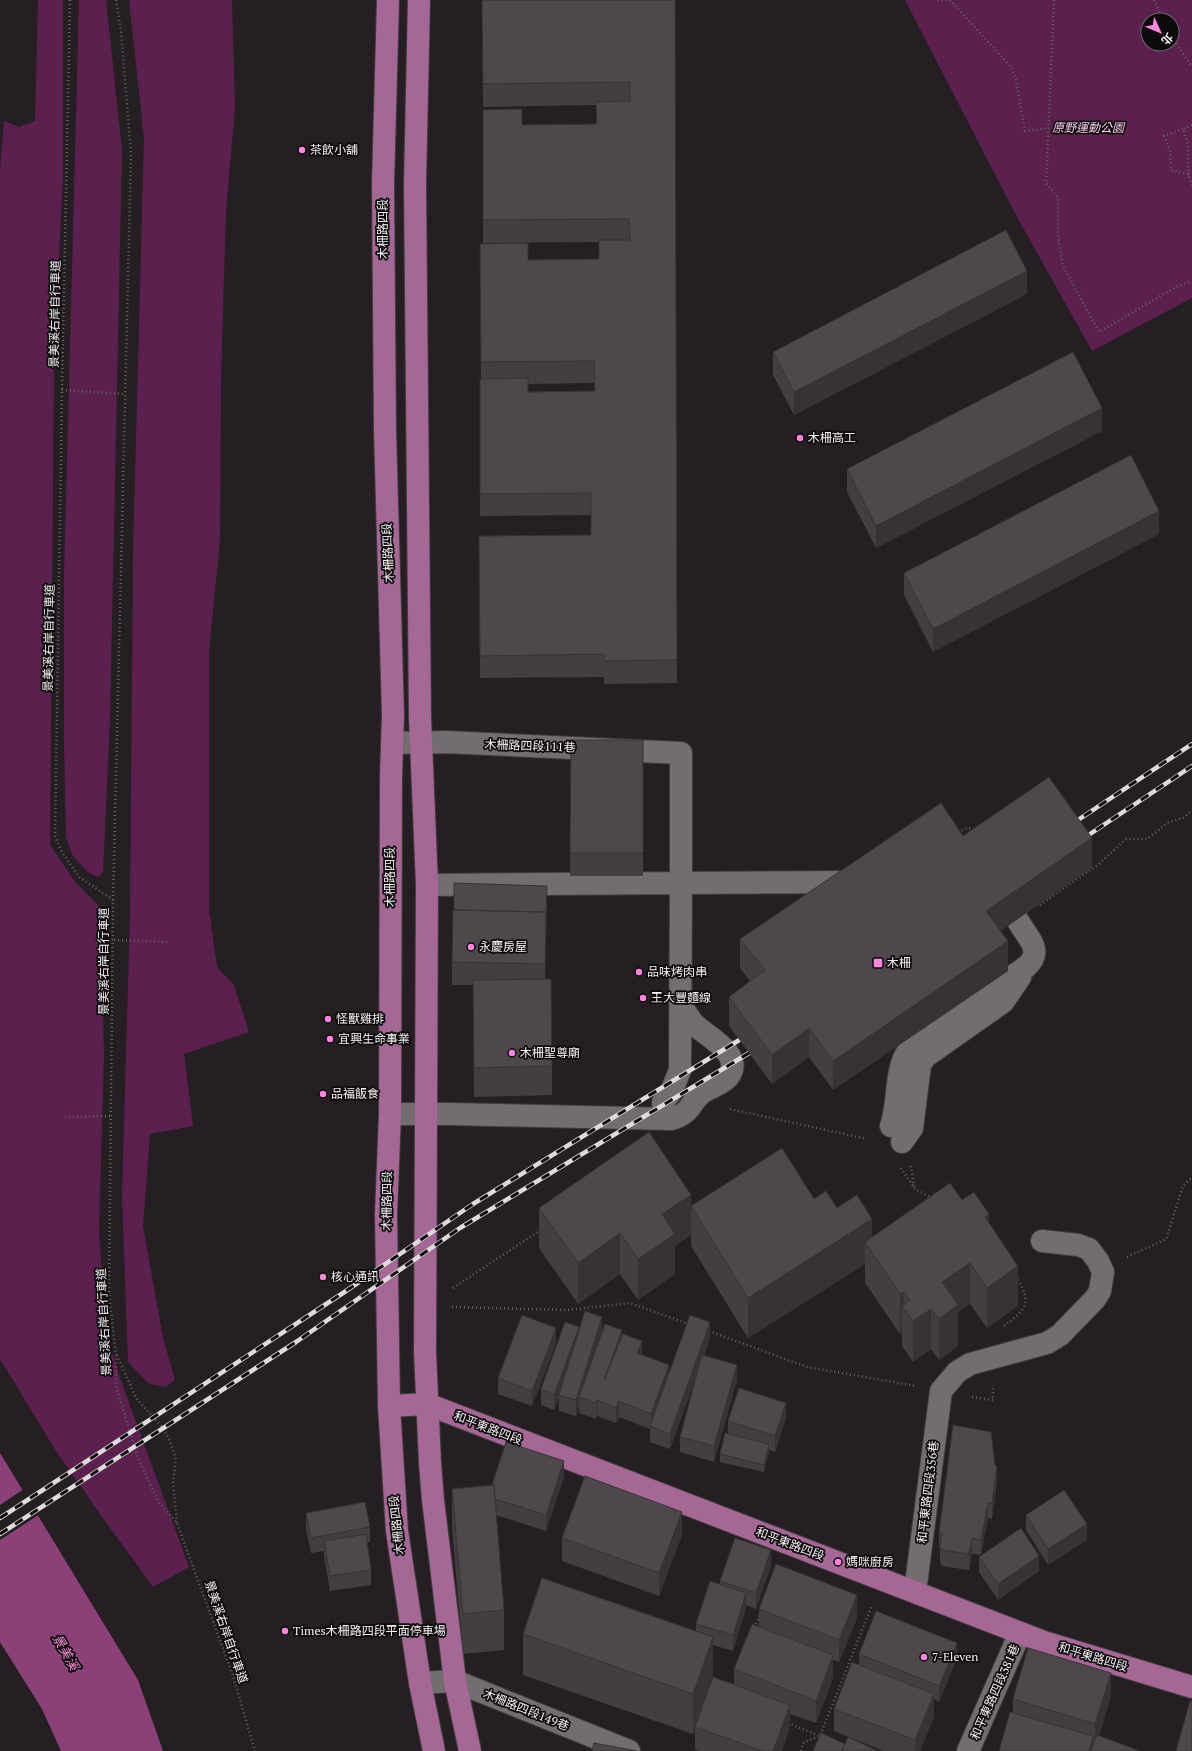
<svg xmlns="http://www.w3.org/2000/svg" width="1192" height="1751" font-family="'PT Serif','Noto Sans TC',serif">
<style>
.green{fill:#5b204d;fill-rule:evenodd}
.water{fill:#8b4078}
.pier{fill:#251f23}
.lines{fill:none;stroke-linecap:round;stroke-linejoin:round}
.minor-casing{stroke:#413c3f;stroke-width:24}
.major-casing{stroke:#413c3f;stroke-width:24}
.path{stroke:#666164;stroke-width:2.5;stroke-dasharray:1 3;stroke-linecap:butt}
.minor{stroke:#736d71;stroke-width:22}
.major{stroke:#a56794;stroke-width:22}
.rail-casing{stroke:#dedadd;stroke-width:4.5}
.rail{stroke:#0c0a0c;stroke-width:3;stroke-dasharray:9;stroke-linecap:butt}
.wall{fill:#433e41;fill-rule:evenodd}
.shaded-wall{fill:#373235}
.building{fill:#4e484c;stroke:#373235}
.poi-dot{fill:#ff85de;stroke:#0c0a0c;stroke-width:1.5}
.labels{text-anchor:middle;stroke-width:3.5;stroke-linejoin:round;paint-order:stroke}
.park-label{font-size:12px;font-style:italic;fill:#faceec;stroke:#0c0a0c}
.poi-label{font-size:12px;fill:#f6f2f5;stroke:#0c0a0c;text-anchor:start}
.street-label{font-size:12px;fill:#f6f2f5;stroke:#0c0a0c}
.water-label{font-size:13px;font-style:italic;fill:#ff96e1;stroke:#0c0a0c}
</style>
<rect width="100%" height="100%" fill="#251f23"/>
<path class="green" d="M38,0H63V174L54,358L50,845L76,883L101,908L104,1056L99,1229L105,1329L120,1378L189,1567L153,1587L110,1528L56,1451L0,1359V169L4,121L19,127L35,121Z
M79,0H106L122,150L110,719L103,873L98,877L88,872L73,856L66,837L64,742V576Z
M129,0H232L235,108L226,211L221,379L220,540L209,650V909L217,967L234,985L249,1032L184,1054L193,1126L150,1134L143,1226L163,1338L175,1380L166,1387L149,1384L128,1362L122,1196L130,913L133,553L144,138Z
M905,0H1192V298L1092,351L1017,217ZM1148,20H1172V44H1148Z"/>
<path class="water" d="M0,1453L138,1680L163,1751H61L42,1709L0,1642Z"/>
<path class="pier" d="M24,1489L40,1514L0,1540V1505Z"/>
<g class="lines">
<g class="minor-casing">
<path id="minor" d="M392,743L446,742L681,753V883L854,882
M427,885L681,883L680,1070L672,1090L663,1102L664,1113L671,1119C694,1113 690,1099 705,1091C713,1086 723,1084 729,1076C744,1053 705,1036 693,1023C687,1016 684,1009 680,1002
M390,1114H449L671,1119
M891,1126C899,1103 895,1077 905,1056C908,1050 914,1046 918,1041L1026,967C1035,959 1037,952 1031,941L1001,895
M902,1142L912,1128L920,1065L925,1057L1003,1002L1020,977
M915,1592L941,1391L957,1372L970,1364L1047,1343L1060,1335L1095,1299L1100,1291L1103,1272L1098,1261L1089,1249L1078,1245L1042,1241
M420,1683L455,1681L629,1751
M968,1751L1020,1633"/>
</g>
<g class="major-casing">
<path id="major" d="M388,0L383,184L385,431L393,715L391,777L390,1114L386,1214L389,1406L397,1531L420,1683L434,1751
M419,0L415,184L420,717L427,885L425,1352L430,1463L433,1500L455,1681L470,1751
M389,1406L427,1404L1044,1642L1192,1687"/>
</g>
<path class="path" d="M70,0L62,390L55,836L62,852L79,877L113,900
M116,0L121,30L131,154L113,901L109,1293L116,1355V1386L138,1458L158,1501L177,1523L233,1676L255,1751
M938,0H951
M950,0L1012,68L1016,80L1025,131L1049,128
M1054,0L1046,183L1058,198V234L1063,266L1099,332L1174,288L1192,281
M1154,0L1163,20
M1172,37L1192,67
M1192,125L1183,129L1188,144V174L1192,175
M1183,129L1164,136L1170,151L1171,170L1188,174L1192,185
M62,390L125,394
M958,832L968,828L976,830
M1040,905L1099,864L1126,839H1147L1169,822L1183,818L1192,810
M114,940L169,942
M730,1109L867,1139
M65,1117L111,1116
M911,1166L914,1187
M901,1168L915,1189L932,1198
M1127,1257L1166,1239L1183,1186L1192,1177
M453,1288L542,1229
M452,1307L568,1310L630,1303L689,1324
M1004,1326C1025,1311 1033,1302 1017,1279
M709,1331L807,1367L916,1386
M117,1355L136,1398L161,1426L169,1439L176,1459L173,1483L177,1523
M972,1397L993,1400V1385
M755,1628L759,1616
M788,1723L822,1737
M801,1751L804,1742L820,1736L872,1605"/>
<use href="#minor" class="minor"/>
<use href="#major" class="major"/>
<g class="rail-casing">
<path id="rail" d="M1069,826L1192,744
M1081,840L1192,766
M0,1518L343,1293L473,1204L749,1034
M0,1534L296,1342L460,1228L759,1047"/>
</g>
<use href="#rail" class="rail"/>
</g>
<path class="wall" d="M482,0H675L677,683L604,684V677L480,678L479,536L591,535V515L480,516V379H481L480,244L528,260L599,259V242L483,243V110L522,125L596,124V105L483,107ZM594,383L595,391L528,392V384Z
M1027,294L794,415L773,375V352Z
M1102,431L876,548L847,492V469Z
M1159,534L933,652L904,595V573Z
M571,740H643V876H570Z
M963,836L1092,868L1000,931L1008,971L833,1090L809,1057L772,1084L729,1026V997L750,981L740,968V939Z
M547,901L545,979L552,1066V1095L474,1097L473,985H452V962Z
M814,1199L837,1208L872,1238L962,1200L989,1223L1018,1306L987,1328L970,1304L958,1312V1346L939,1360L931,1349L913,1362L902,1346V1333L900,1334L865,1283V1264L748,1338L691,1246V1235L675,1246V1274L638,1300L620,1274L578,1304L539,1248V1208L691,1206Z
M579,1331H602L622,1337L642,1355L669,1372L710,1338L704,1356L737,1380L714,1462L680,1452V1437L697,1375L670,1449L650,1442V1429L619,1417L616,1423L597,1416L596,1419L579,1413V1405L576,1416L559,1411V1398L554,1410L541,1405V1389Z
M556,1343L532,1406L498,1394V1378Z
M786,1418L775,1452L769,1450L764,1472L720,1462V1454L728,1434V1421Z
M995,1465L997,1482L992,1519L988,1518L981,1555L1039,1571L998,1600L979,1572V1557L981,1555L972,1554L969,1570L942,1566L940,1562V1548H939V1533Z
M564,1477L546,1531L496,1515L504,1610V1650L463,1654L452,1529V1489L492,1485Z
M306,1513L370,1527V1542L367,1543L371,1570V1585L330,1591L324,1556V1551L311,1553L306,1528Z
M1026,1515L1087,1540L1048,1565L1026,1530Z
M682,1535L659,1596L562,1561V1538Z
M771,1566L756,1609L746,1605V1608L733,1651L713,1645V1677L734,1684V1669L759,1627V1609L857,1618L839,1662L833,1660V1678L816,1723L790,1714V1727L782,1751H699L695,1749V1730L693,1734L523,1675V1634L696,1631V1624L720,1584V1581Z
M859,1654L957,1658L939,1702L934,1699V1717L920,1751H884L834,1731V1709L859,1665Z
M1111,1696L1099,1736L1140,1751H999L1013,1713V1699Z"/>
<path class="shaded-wall" d="M1027,271V294L794,415V392Z
M1102,408V431L876,548V526Z
M1159,511V534L933,652V629Z
M1092,838V868L986,941V911Z
M547,886V901L545,987V964Z
M1008,941V971L833,1090V1061Z
M809,1028V1057L772,1084V1055Z
M691,1195V1235L675,1246V1274L638,1300V1259L662,1214Z
M989,1214V1254L985,1217Z
M872,1219V1252L865,1242V1264L748,1338V1298Z
M620,1233V1274L578,1304V1263Z
M970,1263V1304L958,1312V1346L939,1360V1319L942,1282Z
M1018,1266V1306L987,1328V1288Z
M904,1292V1308L902,1306V1333L900,1334V1294Z
M931,1309V1349L913,1362V1321Z
M602,1317V1332L579,1397V1405L576,1416V1400Z
M710,1322V1338L670,1449V1434Z
M579,1327V1343L559,1395V1398L554,1410V1395Z
M556,1328V1343L532,1406V1391Z
M622,1330V1345L604,1380Z
M642,1341V1356L637,1353Z
M669,1365V1380L651,1427V1414Z
M737,1365V1380L714,1462V1446Z
M597,1400V1416L596,1419V1403Z
M619,1401V1417L616,1423V1408Z
M786,1403V1418L775,1452V1436Z
M769,1444V1452L764,1472V1465Z
M564,1461V1477L546,1531V1515Z
M997,1466V1482L992,1519V1503Z
M988,1503V1518L981,1555V1540Z
M682,1512V1535L659,1596V1573Z
M1087,1524V1540L1048,1565V1549Z
M972,1538V1554L969,1570V1554Z
M771,1550V1566L756,1609V1593Z
M1039,1556V1571L998,1600V1584Z
M746,1593V1608L733,1651V1635Z
M857,1595V1618L839,1662V1640Z
M713,1637V1678L695,1727V1730L693,1734V1694Z
M957,1643V1658L939,1702V1686Z
M833,1655V1678L816,1723V1701Z
M1111,1673V1696L1095,1747V1724Z
M934,1694V1717L920,1751H915V1740Z
M790,1705V1727L782,1751H773Z
M1093,1736V1751H1089Z"/>
<path class="building" d="M482,0H675L677,660L604,661V654L480,656L479,536L591,535V493L480,494V379L528,378V392L595,391L594,361L481,362L480,244L528,243V260L599,259V240H630L629,219L483,220V110L522,109V125L597,124L596,102L630,101V82L483,84Z
M1006,230L1027,271L794,392L773,352Z
M1073,352L1102,408L876,526L847,469Z
M1131,455L1159,511L933,629L904,573Z
M571,740H643V853H570Z
M1049,777L1092,838L986,911L1008,941L833,1061L809,1028L772,1055L729,997L765,970L740,939L941,803L963,836Z
M454,883L547,886L546,919V912L454,910Z
M453,910L546,912L545,964L452,962Z
M551,979L552,1066L474,1068L473,980Z
M649,1132L691,1195L662,1214L675,1234L638,1259L620,1233L578,1263L539,1208Z
M782,1148L814,1199L826,1191L837,1208L857,1195L872,1219L748,1298L691,1206Z
M950,1183L962,1200L974,1192L989,1214L985,1217L1018,1266L987,1288L970,1263L942,1282L958,1305L939,1319L931,1309L913,1321L902,1306L910,1300L904,1292L900,1294L865,1242Z
M585,1311L602,1317L576,1400L559,1395Z
M522,1315L556,1328L532,1391L498,1378Z
M690,1315L710,1322L670,1434L650,1426Z
M565,1322L579,1327L554,1395L541,1389Z
M605,1324L622,1330L604,1380L623,1334L642,1341L637,1353L669,1365L651,1414L619,1401L616,1408L597,1400L596,1403L579,1397Z
M702,1355L737,1365L714,1446L680,1437Z
M739,1388L786,1403L775,1436L728,1421Z
M953,1425L991,1432L995,1465L997,1466L992,1503H988L981,1540L972,1538L969,1554L942,1550L940,1546L942,1533H939Z
M725,1433L769,1444L764,1465L720,1454Z
M506,1442L564,1461L546,1515L495,1499L494,1485H492Z
M585,1476L682,1512L659,1573L562,1538Z
M494,1485L504,1610L463,1614L452,1489Z
M1064,1490L1087,1524L1048,1549L1026,1515Z
M365,1502L370,1527L311,1538L306,1513Z
M1021,1528L1039,1556L998,1584L979,1557Z
M366,1534L371,1570L330,1576L324,1541Z
M735,1538L771,1550L756,1593L720,1581Z
M776,1564L857,1595L839,1640L759,1609Z
M542,1578L713,1637L693,1694L523,1634Z
M710,1581L746,1593L733,1635L696,1624Z
M876,1611L957,1643L939,1686L859,1654Z
M752,1624L833,1655L816,1701L734,1669Z
M1028,1648L1111,1673L1095,1724L1013,1699Z
M852,1662L934,1694L915,1740L834,1709Z
M713,1677L790,1705L773,1751H763L695,1727Z
M1190,1701H1192V1751H1176Z
M1010,1712L1093,1736L1089,1751H999Z
M821,1733L845,1744L842,1751H813Z
M1097,1735L1140,1751H1091Z
M848,1737L878,1751H842Z
M594,1743L637,1751H592Z"/>
<g class="poi-dot">
<circle cx="302" cy="150" r="4"/>
<circle cx="800" cy="438" r="4"/>
<circle cx="471" cy="947" r="4"/>
<rect x="873" y="958" width="10" height="10" rx="2"/>
<circle cx="639" cy="972" r="4"/>
<circle cx="643" cy="998" r="4"/>
<circle cx="328" cy="1019" r="4"/>
<circle cx="330" cy="1039" r="4"/>
<circle cx="512" cy="1053" r="4"/>
<circle cx="323" cy="1094" r="4"/>
<circle cx="323" cy="1277" r="4"/>
<circle cx="838" cy="1562" r="4"/>
<circle cx="285" cy="1631" r="4"/>
<circle cx="924" cy="1657" r="4"/>
</g>
<g class="labels">
<g class="park-label">
<text x="1088" y="132">原野運動公園</text>
</g>
<g class="poi-label">
<text x="310" y="154">茶飲小舖</text>
<text x="808" y="442">木柵高工</text>
<text x="479" y="951">永慶房屋</text>
<text x="887" y="967">木柵</text>
<text x="647" y="976">品味烤肉串</text>
<text x="651" y="1002">王大豐麵線</text>
<text x="336" y="1023">怪獸雞排</text>
<text x="338" y="1043">宜興生命事業</text>
<text x="520" y="1057">木柵聖尊廟</text>
<text x="331" y="1098">品福飯食</text>
<text x="331" y="1281">核心通訊</text>
<text x="846" y="1566">媽咪廚房</text>
<text x="293" y="1635">Times木柵路四段平面停車場</text>
<text x="932" y="1661">7-Eleven</text>
</g>
<g class="street-label">
<text transform="translate(383 229) rotate(-90)" y="4">木柵路四段</text>
<text transform="translate(55 314) rotate(-89)" y="4">景美溪右岸自行車道</text>
<text transform="translate(388 553) rotate(-92)" y="4">木柵路四段</text>
<text transform="translate(49 638) rotate(-89)" y="4">景美溪右岸自行車道</text>
<text transform="translate(530 746) rotate(2)" y="4">木柵路四段111巷</text>
<text transform="translate(390 877) rotate(-90)" y="4">木柵路四段</text>
<text transform="translate(104 961) rotate(-90)" y="4">景美溪右岸自行車道</text>
<text transform="translate(387 1201) rotate(-89)" y="4">木柵路四段</text>
<text transform="translate(104 1322) rotate(-93)" y="4">景美溪右岸自行車道</text>
<text transform="translate(488 1428) rotate(21)" y="4">和平東路四段</text>
<text transform="translate(928 1492) rotate(-83)" y="4">和平東路四段356巷</text>
<text transform="translate(397 1525) rotate(-96)" y="4">木柵路四段</text>
<text transform="translate(790 1544) rotate(21)" y="4">和平東路四段</text>
<text transform="translate(226 1632) rotate(71)" y="4">景美溪右岸自行車道</text>
<text transform="translate(1093 1657) rotate(17)" y="4">和平東路四段</text>
<text transform="translate(995 1692) rotate(-66)" y="4">和平東路四段381巷</text>
<text transform="translate(526 1710) rotate(22)" y="4">木柵路四段149巷</text>
</g>
<g class="water-label">
<text transform="translate(66 1652) rotate(60)" y="5">景美溪</text>
</g>
</g>
<g transform="translate(1160 32) rotate(134)"><circle r="19" fill="#0c0a0c" stroke="#6a6769"/>
<path d="M0-3L7 15L0 10L-7 15Z" fill="#ff85de"/>
<text y="-6" font-size="11" font-weight="bold" text-anchor="middle" fill="#f6f2f5">北</text>
</g>
</svg>
